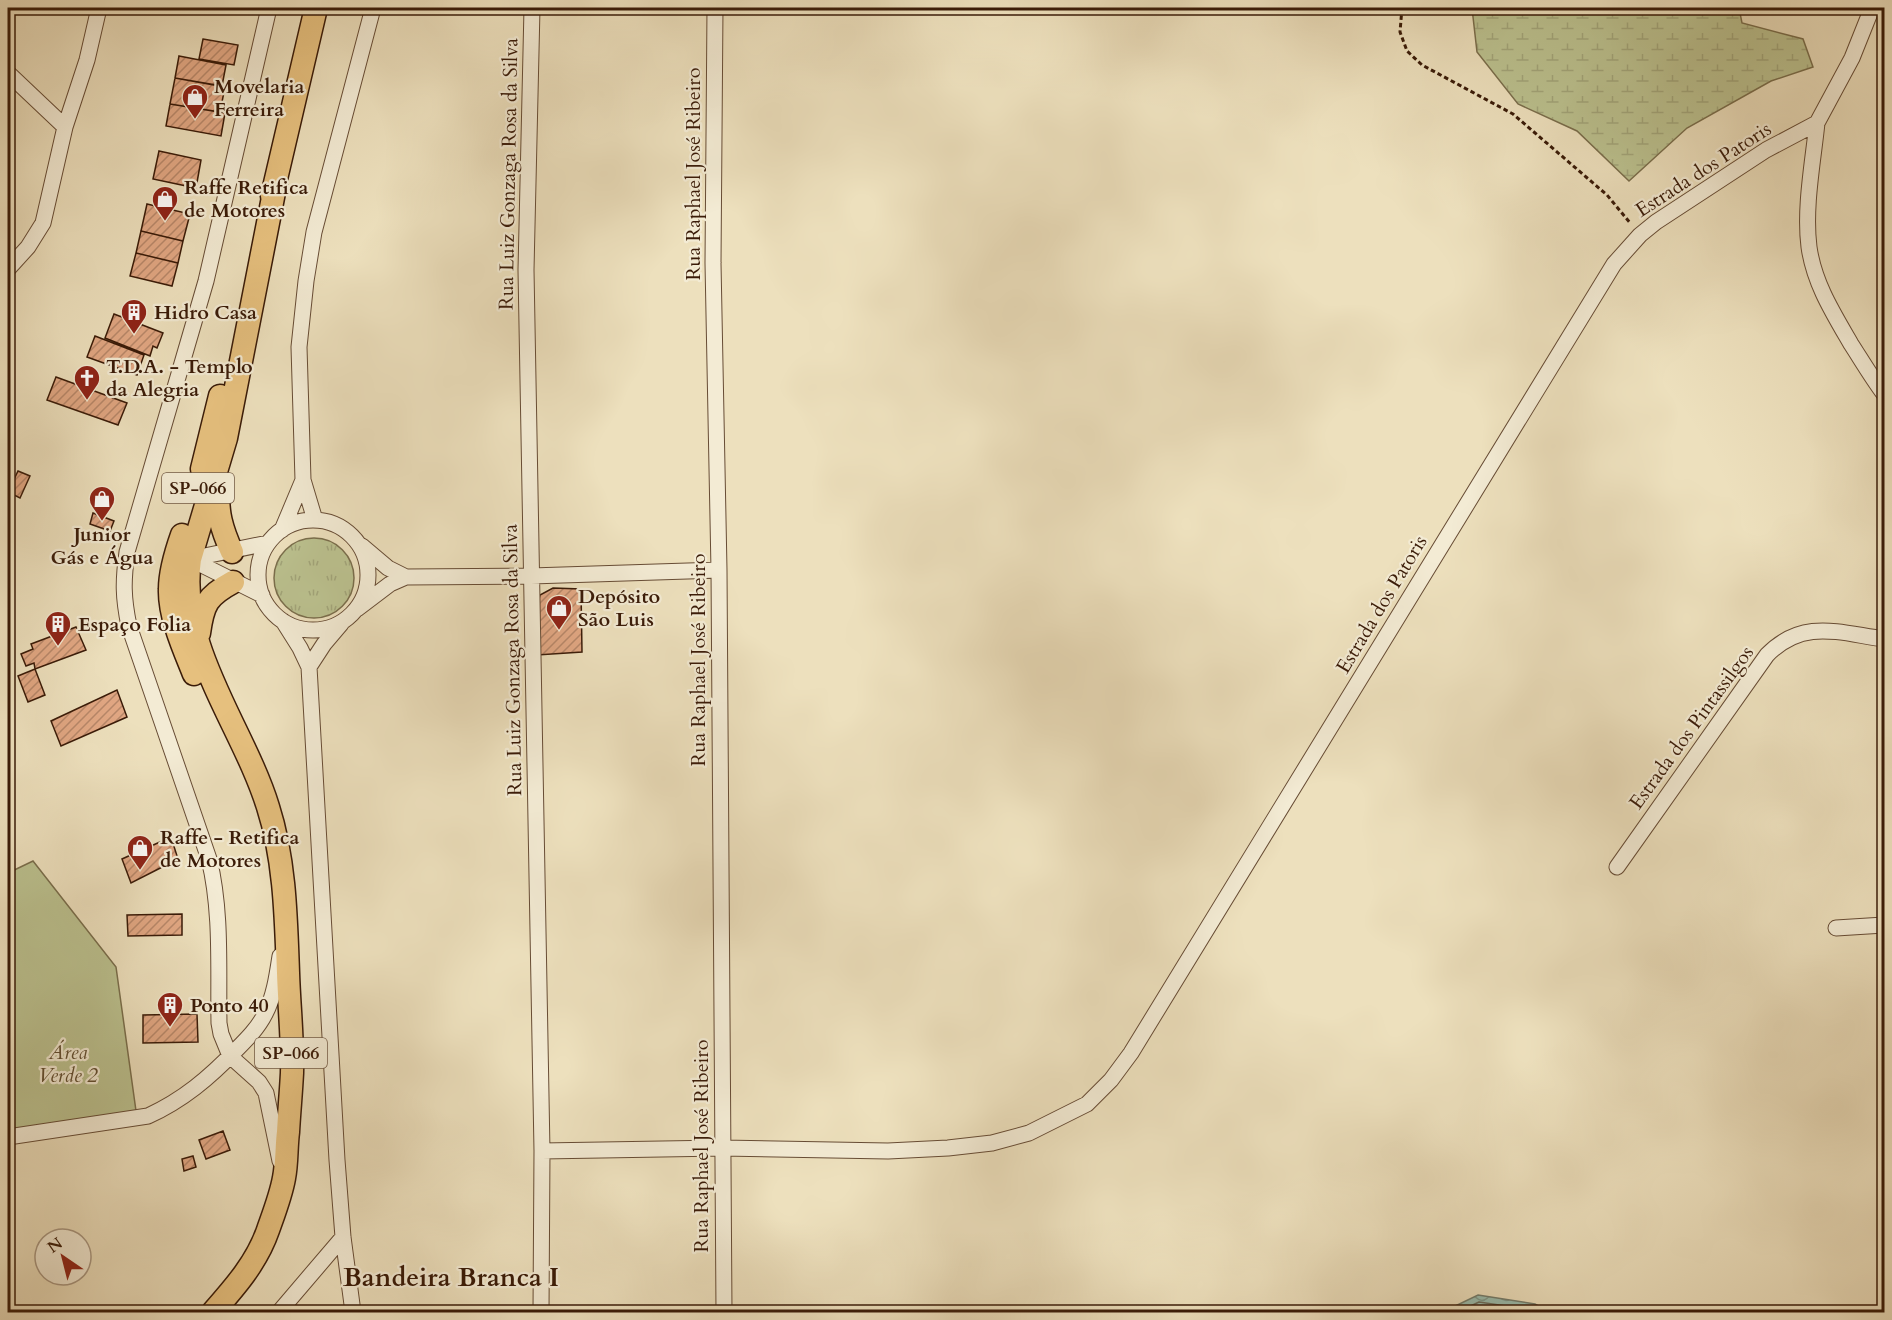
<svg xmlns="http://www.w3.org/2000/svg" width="1892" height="1320" font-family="Cardo,serif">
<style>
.grass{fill:url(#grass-tufts);stroke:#7a6e4c;stroke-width:1.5}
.wetland{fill:url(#wetland-marsh);stroke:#7a6e4c;stroke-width:1.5}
.green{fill:#bbc18f;stroke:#7a6e4c;stroke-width:1.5}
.water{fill:url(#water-waves);stroke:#737c6c;stroke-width:1.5}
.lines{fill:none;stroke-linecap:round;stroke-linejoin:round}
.shore{stroke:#6a6c5c;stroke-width:1.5}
.building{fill:url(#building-hatch);stroke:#3a1b08;stroke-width:1.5}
.street-casing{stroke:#674c35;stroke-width:17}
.primary-casing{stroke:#3a1b08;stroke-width:25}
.path{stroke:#3a1b08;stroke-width:3;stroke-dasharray:4.5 3;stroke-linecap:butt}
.street{stroke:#f3ebd4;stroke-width:15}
.primary{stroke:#e6c07e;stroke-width:22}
.labels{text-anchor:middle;stroke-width:4.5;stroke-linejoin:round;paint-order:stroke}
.shield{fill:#f3ebd4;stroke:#725945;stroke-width:1.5}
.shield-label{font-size:18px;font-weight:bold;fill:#3a1b08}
.poi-label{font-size:20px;font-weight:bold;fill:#3a1b08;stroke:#f3ebd4;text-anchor:start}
.street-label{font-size:20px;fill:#3a1b08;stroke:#f3ebd4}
.park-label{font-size:20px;font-style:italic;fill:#614d30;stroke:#f3ebd4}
.district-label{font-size:26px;font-weight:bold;fill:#3a1b08;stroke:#f3ebd4}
</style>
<defs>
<pattern id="grass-tufts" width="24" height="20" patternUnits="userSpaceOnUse" patternTransform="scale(1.5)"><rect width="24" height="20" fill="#bbc18f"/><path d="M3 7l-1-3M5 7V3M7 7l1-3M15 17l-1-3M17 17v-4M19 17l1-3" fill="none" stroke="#a2a57a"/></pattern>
<pattern id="wetland-marsh" width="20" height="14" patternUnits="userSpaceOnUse" patternTransform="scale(1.5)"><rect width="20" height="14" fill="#bbc18f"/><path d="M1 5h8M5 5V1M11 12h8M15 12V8" fill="none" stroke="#a2a57a"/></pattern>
<pattern id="water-waves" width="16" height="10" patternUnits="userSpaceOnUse" patternTransform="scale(1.5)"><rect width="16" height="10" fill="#99bdaf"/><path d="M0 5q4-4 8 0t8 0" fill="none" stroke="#7e998c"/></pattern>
<pattern id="building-hatch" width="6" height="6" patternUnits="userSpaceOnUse" patternTransform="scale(1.5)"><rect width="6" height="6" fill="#e1a783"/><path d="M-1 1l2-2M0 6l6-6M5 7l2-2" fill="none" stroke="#b78769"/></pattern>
</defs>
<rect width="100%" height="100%" fill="#ede0bd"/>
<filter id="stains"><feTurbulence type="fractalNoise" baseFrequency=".00333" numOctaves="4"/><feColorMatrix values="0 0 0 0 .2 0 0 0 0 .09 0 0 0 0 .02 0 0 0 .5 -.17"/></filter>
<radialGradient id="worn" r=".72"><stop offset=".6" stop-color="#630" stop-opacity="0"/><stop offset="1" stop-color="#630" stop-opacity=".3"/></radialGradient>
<path class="grass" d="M274 578a40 40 0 1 1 80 0a40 40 0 1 1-80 0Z"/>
<path class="wetland" d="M1472,8H1739L1742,23L1803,39L1813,67L1771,81L1687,128L1629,181L1577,131L1518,104L1477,52Z"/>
<path class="green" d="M33,861L116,967L137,1118L8,1137V873Z"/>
<path class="water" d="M1478,1295L1535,1304L1549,1312H1452L1453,1307Z"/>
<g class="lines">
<path class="shore" d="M1458,1312L1479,1302L1533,1310L1538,1312"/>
</g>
<path class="building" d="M203,39L238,45L234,65L199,59Z
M179,56L226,65L222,86L175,78Z
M175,78L225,87L220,112L170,104Z
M170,104L225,113L221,136L166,126Z
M159,151L201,160L196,188L153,179Z
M147,204L190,214L183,241L141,231Z
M141,231L183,241L178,263L136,253Z
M136,253L178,263L172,286L130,276Z
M114,314L163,333L157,348L153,346L150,356L105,338Z
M95,336L144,355L137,375L87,357Z
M56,377L127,403L118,425L47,400Z
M18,471L30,476L20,498L8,492Z
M93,513L114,521L110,531L90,524Z
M553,588L581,589L582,652L537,655L536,611L540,595Z
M76,627L86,650L35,669L34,663L26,666L21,654L33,649L31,644Z
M35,669L45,695L28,702L18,676Z
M117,690L127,717L61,746L51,721Z
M171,837L178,859L131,883L122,859Z
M182,914V935L128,936L127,915Z
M197,1014L198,1042L143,1043V1015Z
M223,1131L230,1150L206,1159L199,1140Z
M193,1156L196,1167L184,1171L182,1159Z"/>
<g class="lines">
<g class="street-casing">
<path id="street" d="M269,8L206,281L127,552C123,581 123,597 129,626L209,859C222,912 218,969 219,1023L221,1034L230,1056L259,1082L266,1093L280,1161
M532,8L526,270L542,1151L541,1312
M715,8L713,263L719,570L724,1312
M8,73L65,127
M1817,123C1813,162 1804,208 1809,247C1814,283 1833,313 1851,344C1862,361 1872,378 1884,394
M8,269L28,247L43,223L65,127L87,60L99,8
M315,520L303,480L299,347L306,281L314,232L373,8
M258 575a55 55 0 1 1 110 0a55 55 0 1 1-110 0Z
M282,530L303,480
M362,546L388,568L406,577
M190,559L262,595
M190,559L268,543
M357,609L390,584L406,577L531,576L719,570
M283,621L300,648L309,667L337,1160L343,1237L353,1312
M309,667L324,644L341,624
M1617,867L1767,655C1803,618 1839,633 1884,639
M1836,928L1884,925
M8,1137L148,1116C183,1100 209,1078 236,1050C247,1039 258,1028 265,1014C274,997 277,976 280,956
M542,1151L722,1148L888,1151L948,1148L992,1143L1029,1133L1087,1104L1111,1080L1131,1053L1614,264L1640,235L1656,222L1766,150L1817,123L1852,58L1872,8
M279,1312L343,1237"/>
</g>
<g class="primary-casing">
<path id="primary" d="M272,196L316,8
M202,469L220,396
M219,487C216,511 222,530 232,552
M182,535C176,552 170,571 170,589C169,616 184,649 194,674
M199,633C203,604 207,596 233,582
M213,1312C235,1287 257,1262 268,1230C274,1213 281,1195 284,1178C287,1163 286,1147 288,1132C289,1113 291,1093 292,1073C293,1040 289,1006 288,973C286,918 285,860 268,807C243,726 177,648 190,559L226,438L276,182"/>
</g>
<path class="path" d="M1402,8L1400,32L1407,51L1422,65L1513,114L1607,195L1631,224"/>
<use href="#street" class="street"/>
<use href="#primary" class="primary"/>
</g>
<defs>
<g id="shop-pin" transform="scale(1.35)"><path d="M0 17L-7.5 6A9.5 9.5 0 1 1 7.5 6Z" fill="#8f2418" stroke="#f3ebd4"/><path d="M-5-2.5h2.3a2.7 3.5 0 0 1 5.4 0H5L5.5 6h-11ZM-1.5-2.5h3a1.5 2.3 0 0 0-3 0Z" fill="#fff"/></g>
<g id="building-pin" transform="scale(1.35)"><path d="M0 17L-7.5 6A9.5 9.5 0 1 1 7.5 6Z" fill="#8f2418" stroke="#f3ebd4"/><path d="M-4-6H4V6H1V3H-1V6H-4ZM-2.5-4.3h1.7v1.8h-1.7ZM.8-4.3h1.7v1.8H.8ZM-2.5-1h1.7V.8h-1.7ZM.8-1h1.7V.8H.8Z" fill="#fff"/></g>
<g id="church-pin" transform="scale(1.35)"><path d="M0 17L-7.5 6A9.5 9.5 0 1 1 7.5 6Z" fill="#8f2418" stroke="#f3ebd4"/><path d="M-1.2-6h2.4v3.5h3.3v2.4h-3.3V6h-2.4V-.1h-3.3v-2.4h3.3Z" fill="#fff"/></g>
</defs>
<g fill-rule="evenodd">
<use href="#shop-pin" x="195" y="97"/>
<use href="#shop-pin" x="165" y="199"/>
<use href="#building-pin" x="134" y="312"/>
<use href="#church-pin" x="87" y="378"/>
<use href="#shop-pin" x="102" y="499"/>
<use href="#shop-pin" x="559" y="608"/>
<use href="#building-pin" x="58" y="624"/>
<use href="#shop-pin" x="140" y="848"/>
<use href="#building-pin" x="170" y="1005"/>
</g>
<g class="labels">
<g class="shield">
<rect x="162" y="473" width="72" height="30" rx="4.5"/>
<rect x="255" y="1038" width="72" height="30" rx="4.5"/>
</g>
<g class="shield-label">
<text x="198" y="494">SP-066</text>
<text x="291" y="1059">SP-066</text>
</g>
<g class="poi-label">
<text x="214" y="93">Movelaria<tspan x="214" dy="23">Ferreira</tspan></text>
<text x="184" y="194">Raffe Retifica<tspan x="184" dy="23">de Motores</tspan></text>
<text x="154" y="319">Hidro Casa</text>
<text x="106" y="373">T.D.A. - Templo<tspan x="106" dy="23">da Alegria</tspan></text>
<text x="102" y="541" text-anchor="middle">Junior<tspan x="102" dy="23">Gás e Água</tspan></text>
<text x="578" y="603">Depósito<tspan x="578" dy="23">São Luis</tspan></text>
<text x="78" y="631">Espaço Folia</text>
<text x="160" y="844">Raffe - Retifica<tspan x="160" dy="23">de Motores</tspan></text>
<text x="190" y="1012">Ponto 40</text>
</g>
<g class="street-label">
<text transform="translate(1703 169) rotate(-33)" y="7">Estrada dos Patoris</text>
<text transform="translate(508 174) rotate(-89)" y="7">Rua Luiz Gonzaga Rosa da Silva</text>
<text transform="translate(693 174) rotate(-90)" y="7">Rua Raphael José Ribeiro</text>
<text transform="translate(1381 604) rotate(-59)" y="7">Estrada dos Patoris</text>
<text transform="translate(512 660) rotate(-91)" y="7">Rua Luiz Gonzaga Rosa da Silva</text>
<text transform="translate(698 660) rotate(-90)" y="7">Rua Raphael José Ribeiro</text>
<text transform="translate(1691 727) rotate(-54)" y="7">Estrada dos Pintassilgos</text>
<text transform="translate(701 1146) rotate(-90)" y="7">Rua Raphael José Ribeiro</text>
</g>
<g class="park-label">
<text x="68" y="1059">Área<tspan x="68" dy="23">Verde 2</tspan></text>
</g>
<g class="district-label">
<text x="451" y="1286">Bandeira Branca I</text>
</g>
</g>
<rect width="1892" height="1320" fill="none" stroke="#ede0bd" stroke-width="30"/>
<rect x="9" y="9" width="1874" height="1302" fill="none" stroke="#3a1b08" stroke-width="3"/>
<rect x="15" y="15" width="1862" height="1290" fill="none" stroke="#3a1b08" stroke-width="1.5"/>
<g transform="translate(63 1257) rotate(325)"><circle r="28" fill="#f3ebd4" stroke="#a99882" stroke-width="1.5"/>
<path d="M0-4.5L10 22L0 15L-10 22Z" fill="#8f2418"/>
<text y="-9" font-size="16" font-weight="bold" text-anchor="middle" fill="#3a1b08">N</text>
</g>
<rect width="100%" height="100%" filter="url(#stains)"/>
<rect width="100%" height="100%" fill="url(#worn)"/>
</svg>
